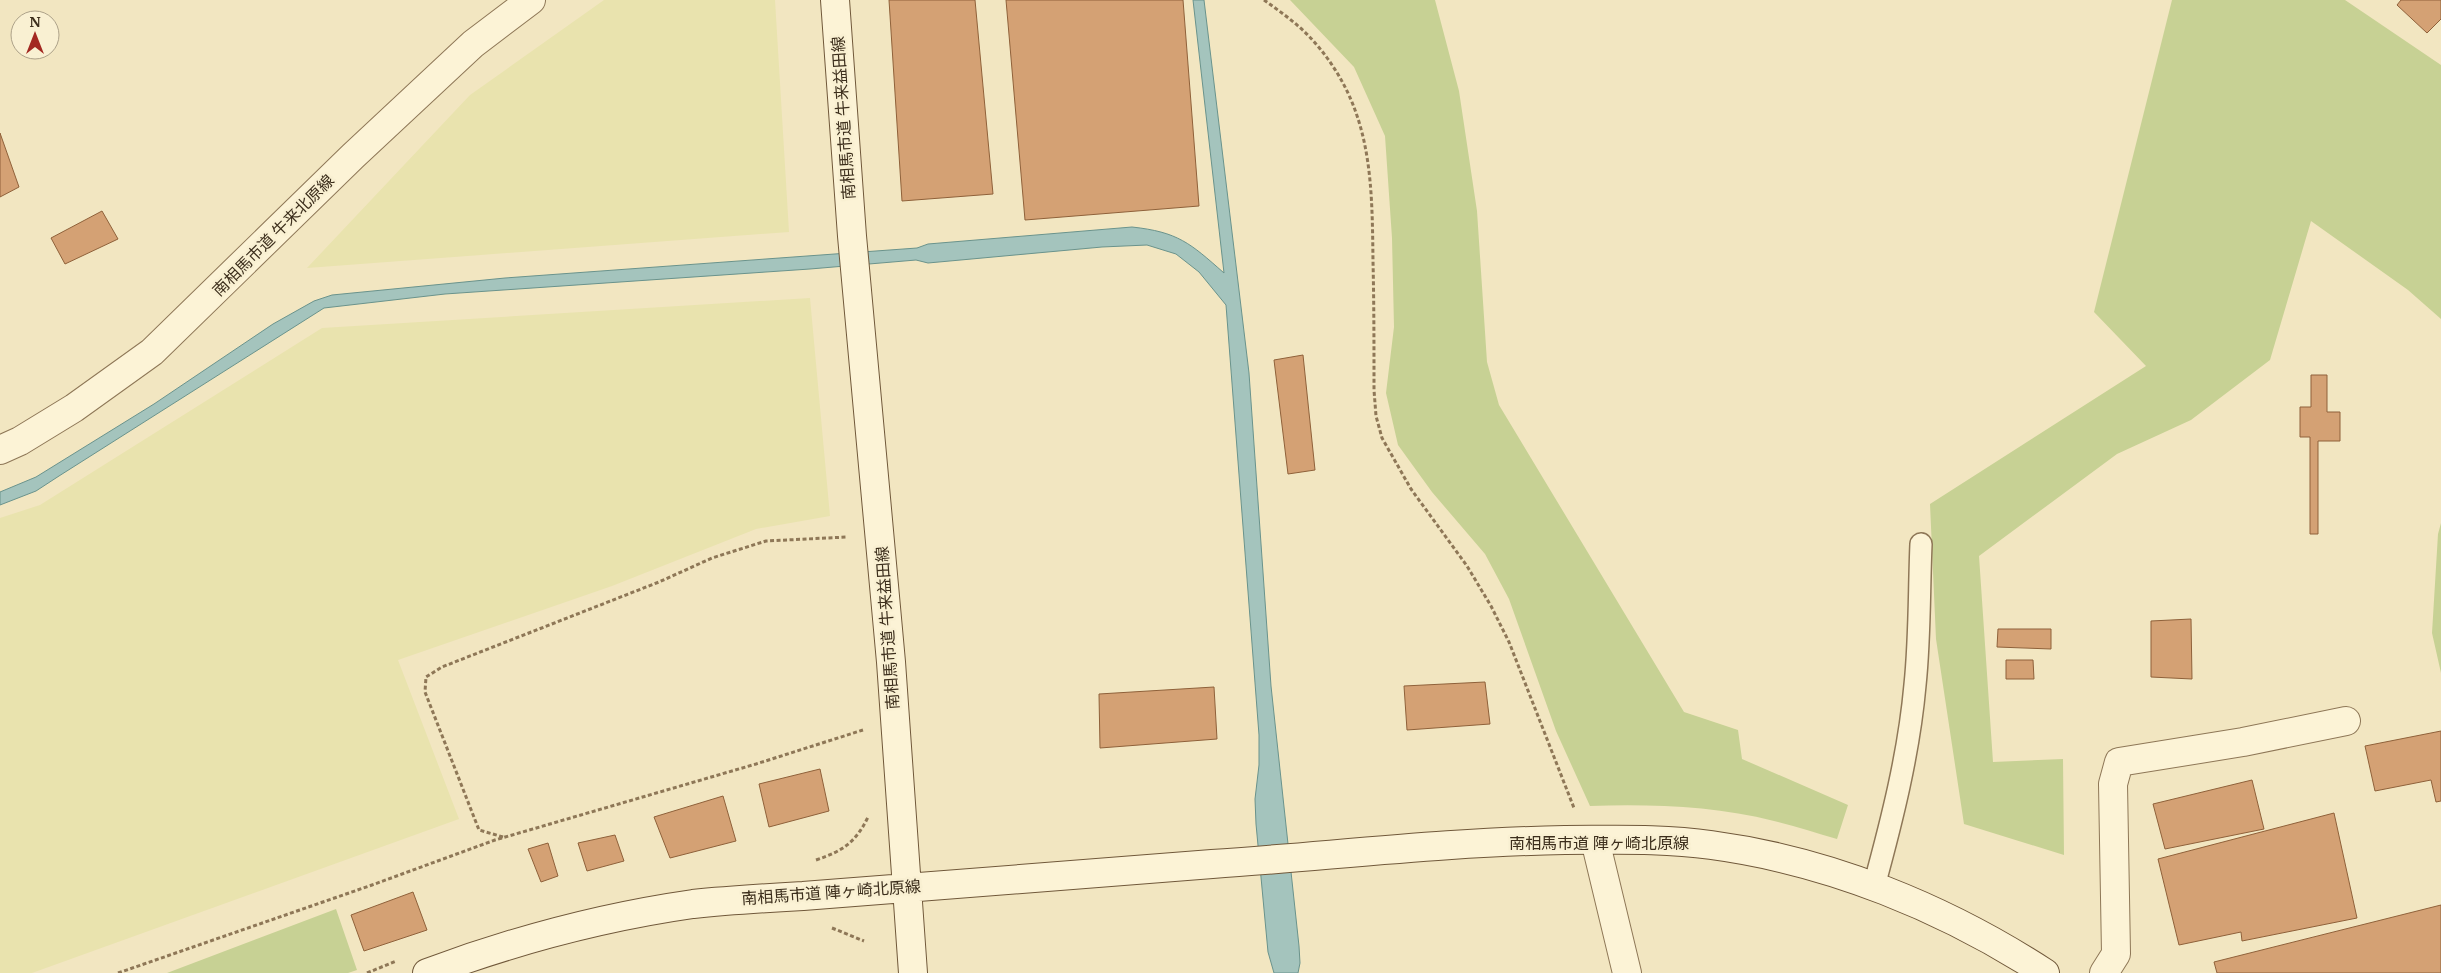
<svg xmlns="http://www.w3.org/2000/svg" width="2441" height="973" font-family="Merriweather,'Noto Sans JP',serif">
<style>
.farmland{fill:#e9e3ae}
.green{fill:#c7d194}
.water{fill:#a4c4bd;stroke:#6a938c}
.building{fill:#d4a174;stroke:#8f613a}
.lines{fill:none;stroke-linecap:round;stroke-linejoin:round}
.lane-casing{stroke:#8e7757;stroke-width:24}
.street-casing{stroke:#8e7757;stroke-width:30}
.secondary-casing{stroke:#70583a;stroke-width:30}
.path{stroke:#8e7757;stroke-width:3;stroke-dasharray:4 2.5;stroke-linecap:butt}
.lane{stroke:#fcf3d6;stroke-width:21}
.street{stroke:#fcf3d6;stroke-width:28}
.secondary{stroke:#fcf3d6;stroke-width:28}
.labels{text-anchor:middle;stroke-width:5;stroke-linejoin:round;paint-order:stroke}
.street-label{font-size:16px;fill:#3c2e1c;stroke:#f9f0d2}
</style>
<rect width="100%" height="100%" fill="#f2e6c1"/>
<path class="farmland" d="M604,0H775L789,232L307,268L470,95Z
M810,298L830,516L756,529L612,586L398,660L459,819L32,973H0V518L40,505L322,328Z"/>
<path class="green" d="M1290,0H1435L1459,91L1477,211L1487,362L1499,405L1684,712L1738,730L1742,759L1848,805L1837,839C1816,833 1796,826 1774,821C1715,806 1651,804 1590,806L1556,731L1509,599L1485,554L1432,492L1398,445L1386,393L1394,327L1392,238L1385,136L1354,67Z
M2172,0H2345L2441,65V319L2408,290L2311,221L2270,360L2191,420L2117,454L1979,556L1993,762L2063,759L2064,855L1964,824L1936,639L1930,504L2146,366L2094,312Z
M2441,523V673L2432,633L2438,534Z
M336,909L357,970L348,973H167Z"/>
<path class="water" d="M1193,0H1204L1249,373L1271,686L1299,946L1300,963L1298,973H1274L1268,952L1256,824L1255,799L1259,765V735L1226,305L1199,272L1176,254L1147,245L1102,247L928,263L916,260L810,269L445,294L324,308L59,476L36,491L0,505V492L36,477L154,404L273,324L314,301L332,295L505,278L917,248L928,244L1132,227C1178,232 1190,243 1224,273Z"/>
<path class="building" d="M889,0H975L993,194L902,201Z
M1006,0H1183L1199,206L1025,220Z
M2401,0H2441V19L2427,33L2397,5Z
M0,133L19,187L0,197Z
M102,211L118,239L65,264L51,238Z
M1303,355L1315,470L1288,474L1274,360Z
M2311,375H2327V412H2340V441H2318V534H2310V437H2300V407H2311Z
M2191,619L2192,679L2151,677V621Z
M1998,629H2051V649L1997,647Z
M2006,660H2033L2034,679H2006Z
M1485,682L1490,724L1407,730L1404,686Z
M1214,687L1217,739L1100,748L1099,694Z
M2441,731V801L2436,802L2431,780L2375,791L2365,746Z
M820,769L829,811L769,827L759,784Z
M2252,780L2264,829L2165,849L2153,804Z
M723,796L736,841L670,858L654,817Z
M2334,813L2357,918L2242,941L2241,932L2179,945L2158,859Z
M615,835L624,861L587,871L578,843Z
M548,843L558,876L541,882L528,849Z
M413,892L427,930L364,951L351,915Z
M2441,905V973H2217L2214,962Z"/>
<g class="lines">
<g class="lane-casing">
<path id="lane" d="M1874,886C1892,820 1909,753 1915,685C1920,638 1919,590 1921,544"/>
</g>
<g class="street-casing">
<path id="street" d="M0,450L20,441L74,408L152,352L353,156L473,44L531,0
M1595,840L1627,973
M2104,973L2116,954L2113,784L2119,762L2243,742L2346,721"/>
</g>
<g class="secondary-casing">
<path id="secondary" d="M835,0L852,236L891,662L913,973
M427,973C513,941 602,917 693,904C730,900 766,898 803,896C940,885 1076,874 1212,864C1330,856 1447,842 1565,840C1614,840 1663,838 1711,845C1830,861 1945,908 2045,973"/>
</g>
<path class="path" d="M1264,0C1282,13 1301,26 1316,44C1372,109 1372,180 1373,261C1374,304 1374,347 1374,390L1376,416L1382,438L1411,489L1467,566L1491,606L1509,642L1574,808
M503,837L479,830L425,692L426,677L442,667L659,582L712,558L766,541L847,537
M816,860C843,851 856,842 868,817
M832,928L864,941
M118,973L372,885L495,840L756,764L863,730
M367,973L396,961"/>
<use href="#lane" class="lane"/>
<use href="#street" class="street"/>
<use href="#secondary" class="secondary"/>
</g>
<g class="labels">
<g class="street-label">
<text transform="translate(843 118) rotate(-94)" y="6">南相馬市道 牛来益田線</text>
<text transform="translate(273 235) rotate(-45)" y="6">南相馬市道 牛来北原線</text>
<text transform="translate(887 628) rotate(-94)" y="6">南相馬市道 牛来益田線</text>
<text x="1599" y="849">南相馬市道 陣ヶ崎北原線</text>
<text transform="translate(831 892) rotate(-4)" y="6">南相馬市道 陣ヶ崎北原線</text>
</g>
</g>
<g transform="translate(35 35)"><circle r="24" fill="#f9f0d2" stroke="#ada289"/>
<path d="M0-4L9 19L0 12L-9 19Z" fill="#a32821"/>
<text y="-8" font-size="14" font-weight="bold" text-anchor="middle" fill="#3c2e1c">N</text>
</g>
</svg>
